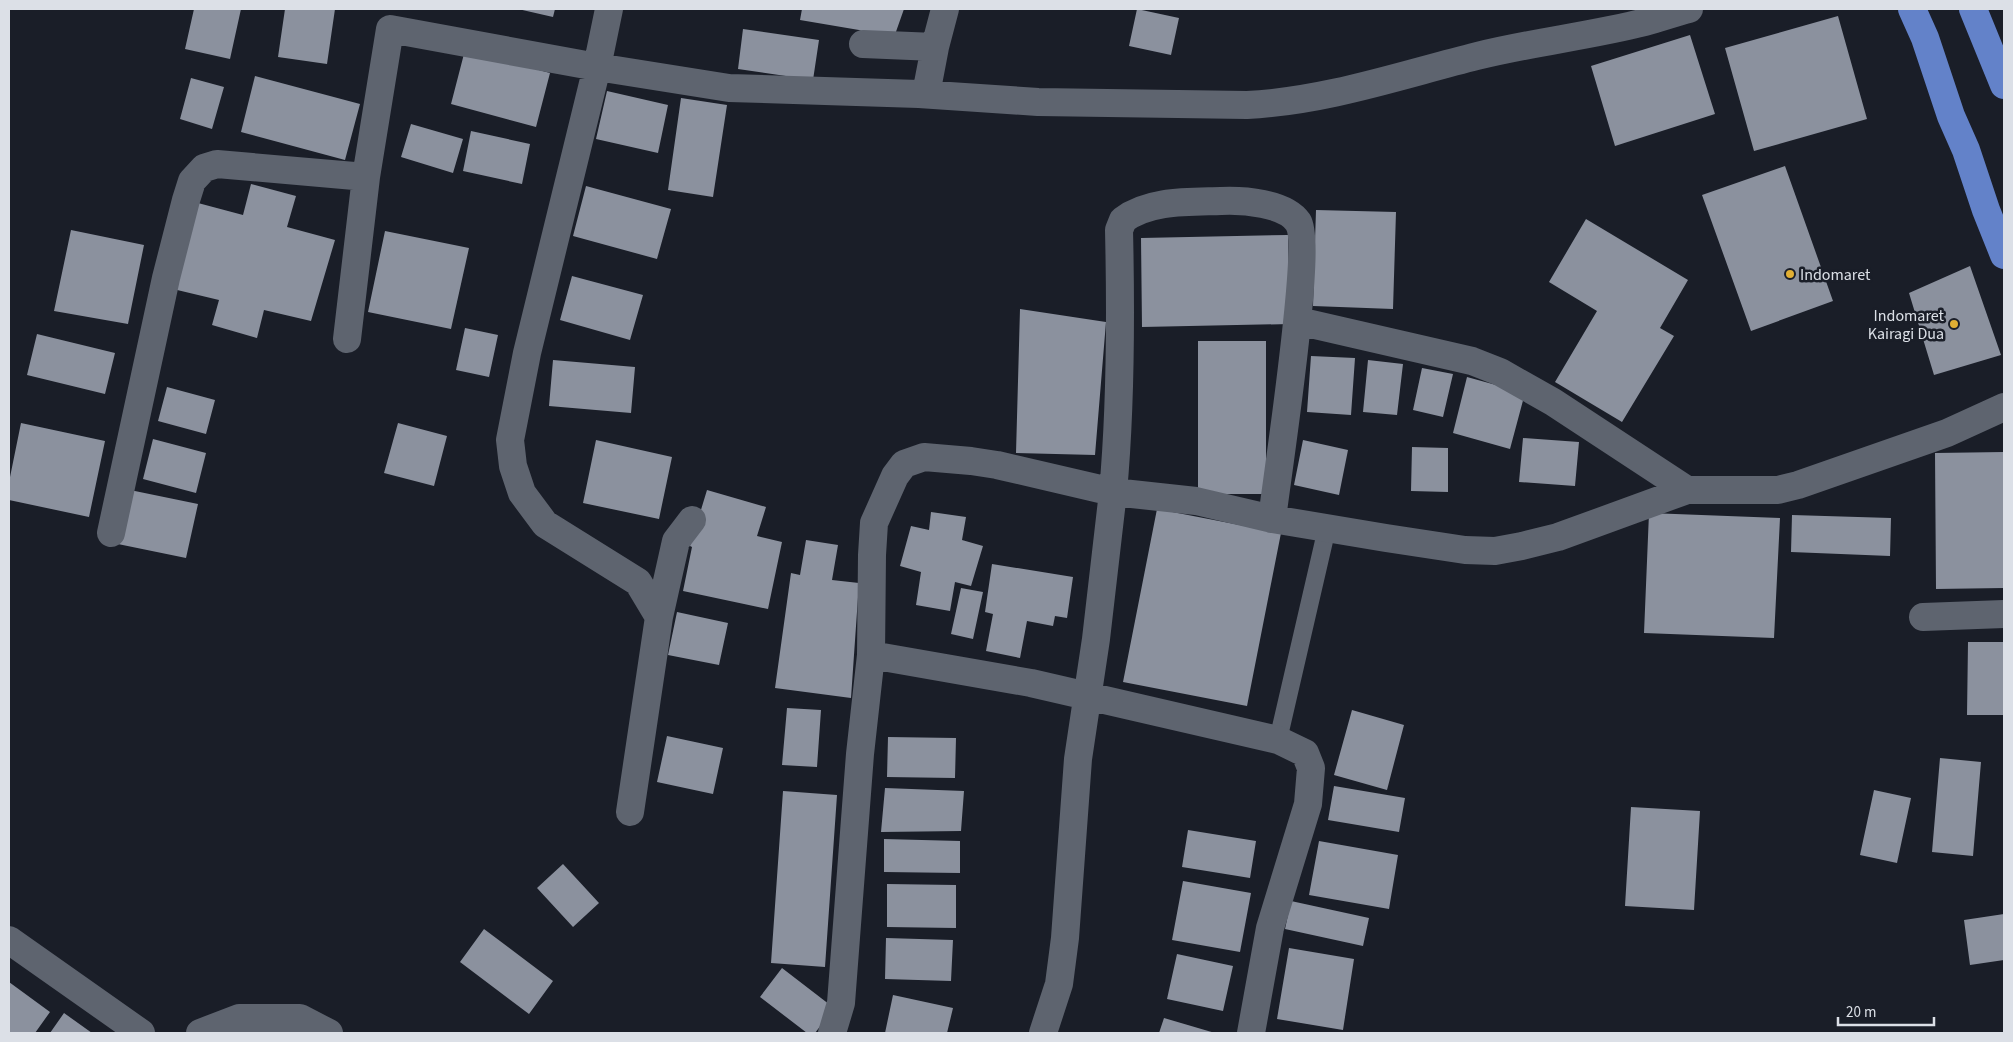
<svg xmlns="http://www.w3.org/2000/svg" width="2013" height="1042" font-family="'Source Sans 3',sans-serif">
<style>
.building{fill:#8b919e}
.lines{fill:none;stroke-linecap:round;stroke-linejoin:round}
.lane{stroke:#5e646f;stroke-width:18}
.street{stroke:#5e646f;stroke-width:28}
.highway{stroke:#6382c9;stroke-width:28}
.poi-dot{fill:#e1af34;stroke:#1a1e28;stroke-width:2}
.labels{text-anchor:middle;stroke-width:5;stroke-linejoin:round;paint-order:stroke}
.poi-label{font-size:16px;fill:#dce0e7;stroke:#1a1e28;text-anchor:start}
</style>
<rect width="100%" height="100%" fill="#1a1e28"/>
<path class="building" d="M194,9H241L230,59L185,49Z
M285,9H335L327,64L278,57Z
M518,9H555L553,17Z
M802,9H904L892,43L859,30L800,20Z
M1137,9L1179,18L1171,55L1129,46Z
M1838,16L1867,119L1754,151L1725,48Z
M743,29L819,40L813,80L738,69Z
M1690,35L1715,114L1615,146L1591,66Z
M465,50L550,73L536,127L451,104Z
M255,76L360,104L345,160L241,132Z
M191,78L224,87L212,129L180,119Z
M607,91L668,105L658,153L596,139Z
M681,98L727,105L713,197L668,190Z
M411,124L463,139L453,173L401,157Z
M471,131L530,144L522,184L463,171Z
M1785,166L1833,301L1751,331L1702,195Z
M251,184L296,196L287,227L335,240L311,321L264,310L257,338L212,325L219,300L173,289L198,203L243,215Z
M586,186L671,209L657,259L573,236Z
M1316,210L1396,212L1393,309L1313,306Z
M1586,219L1688,280L1660,328L1674,336L1622,422L1555,382L1597,311L1549,282Z
M71,230L144,245L128,324L54,311Z
M385,231L469,248L451,329L368,312Z
M1288,235L1290,324L1142,327L1141,238Z
M1970,266L2001,355L1934,375L1909,293Z
M572,276L643,295L630,340L560,320Z
M1020,309L1106,322L1095,455L1016,453Z
M465,328L498,335L489,377L456,370Z
M37,334L115,353L105,394L27,375Z
M1198,341H1266V494H1198Z
M1311,356L1355,358L1351,415L1307,412Z
M553,360L635,367L631,413L549,406Z
M1368,360L1403,364L1397,415L1363,412Z
M1422,368L1453,374L1443,417L1413,410Z
M1467,377L1525,393L1510,449L1453,433Z
M167,387L215,400L206,434L158,421Z
M21,423L105,441L89,517L9,500V482Z
M398,423L447,436L434,486L384,473Z
M1523,438L1579,442L1575,486L1519,482Z
M153,439L206,453L196,493L143,479Z
M596,440L672,457L659,519L583,503Z
M1303,440L1348,450L1339,495L1294,485Z
M1412,447L1448,448V492L1411,491Z
M2004,452V588L1936,589L1935,453Z
M130,490L198,504L186,558L113,543Z
M707,490L766,507L757,536L782,542L768,609L683,591L692,547L690,546Z
M1157,509L1281,533L1247,706L1123,682Z
M931,512L966,517L962,540L983,546L971,586L955,582L950,611L916,605L921,572L900,566L911,526L929,530Z
M1649,513L1780,518L1774,638L1644,633Z
M1792,515L1891,518L1890,556L1791,552Z
M806,540L838,545L832,580L859,583L851,698L775,688L791,573L800,575Z
M992,564L1073,577L1067,618L1055,616L1053,626L1027,621L1020,658L986,651L993,614L985,612Z
M961,588L983,592L973,639L951,634Z
M677,612L728,623L719,665L668,655Z
M1968,642H2004V715H1967Z
M787,708L821,710L817,767L782,765Z
M1352,710L1404,725L1387,790L1334,775Z
M667,736L723,748L713,794L657,782Z
M888,737L956,738L955,778L887,777Z
M1940,758L1981,762L1973,856L1932,852Z
M1334,786L1405,798L1399,832L1328,820Z
M885,788L964,791L961,831L881,832Z
M1874,790L1911,798L1897,863L1860,855Z
M783,791L837,795L825,967L771,963Z
M1631,807L1700,811L1694,910L1625,906Z
M1188,830L1256,841L1250,878L1182,867Z
M884,839L960,841V873L884,872Z
M1319,841L1398,855L1389,909L1309,895Z
M563,864L599,903L573,927L537,888Z
M1183,881L1251,893L1240,952L1172,940Z
M887,884L956,885V928L887,927Z
M1291,901L1369,918L1363,946L1285,929Z
M2004,914V960L1970,965L1964,920Z
M484,929L553,981L529,1014L460,962Z
M886,938L953,940L951,981L885,979Z
M1289,948L1354,959L1343,1030L1277,1019Z
M1177,954L1233,966L1223,1011L1167,999Z
M782,968L834,1008L815,1033H807L760,997Z
M9,982L50,1012L35,1033H9Z
M893,995L953,1008L947,1033H885Z
M64,1013L92,1033H50Z
M1164,1018L1215,1033H1159Z"/>
<g class="lines">
<path class="lane" d="M1278,740L1327,528"/>
<path class="street" d="M609,9L597,67L527,353L510,440L513,466L522,493L545,524L638,582L659,617L630,812
M863,44L935,47L926,94
M935,47L945,9
M1298,321L1472,361L1500,372L1553,402L1687,490
M347,339L366,177
M1272,519C1277,477 1313,245 1298,222C1285,203 1243,200 1221,201C1189,202 1149,200 1123,220L1119,230C1121,317 1121,405 1113,492L1196,501L1272,519L1386,538L1465,550L1495,551L1522,546L1558,537L1687,490H1778L1798,485L1947,433L2004,407
M111,533L166,278L186,200L192,181L204,168L217,164L366,177L390,29L597,67L729,88L919,94L1038,102L1247,105C1326,101 1401,75 1477,56C1533,42 1590,36 1645,22C1660,18 1674,13 1689,9
M659,617L676,541L692,520
M1923,617L2004,614
M871,655L1031,683L1278,740L1305,753L1311,768L1308,804L1270,928L1251,1033
M9,940L141,1033
M200,1033L239,1018H300L329,1033
M832,1033L841,1003L860,754L871,655L872,555L874,523L895,476L904,464L924,457L971,461L997,465L1113,492L1096,639L1078,759L1065,938L1059,984L1043,1033"/>
<path class="highway" d="M1912,9L1925,38L1951,116L1966,150L1986,210L2004,255
M1973,9L2004,85"/>
</g>
<g class="poi-dot">
<circle cx="1790" cy="274" r="5"/>
<circle cx="1954" cy="324" r="5"/>
</g>
<g class="labels">
<g class="poi-label">
<text x="1800" y="280">Indomaret</text>
<text x="1944" y="321" text-anchor="end">Indomaret<tspan x="1944" dy="18">Kairagi Dua</tspan></text>
</g>
</g>
<rect width="2013" height="1042" fill="none" stroke="#dce0e7" stroke-width="20"/>
<path d="M1838 1017v8h96v-8" fill="none" stroke="#dce0e7" stroke-width="2.5"/>
<text x="1846" y="1017" font-size="15" fill="#dce0e7" stroke="#1a1e28" stroke-width="4" paint-order="stroke">20 m</text>
</svg>
